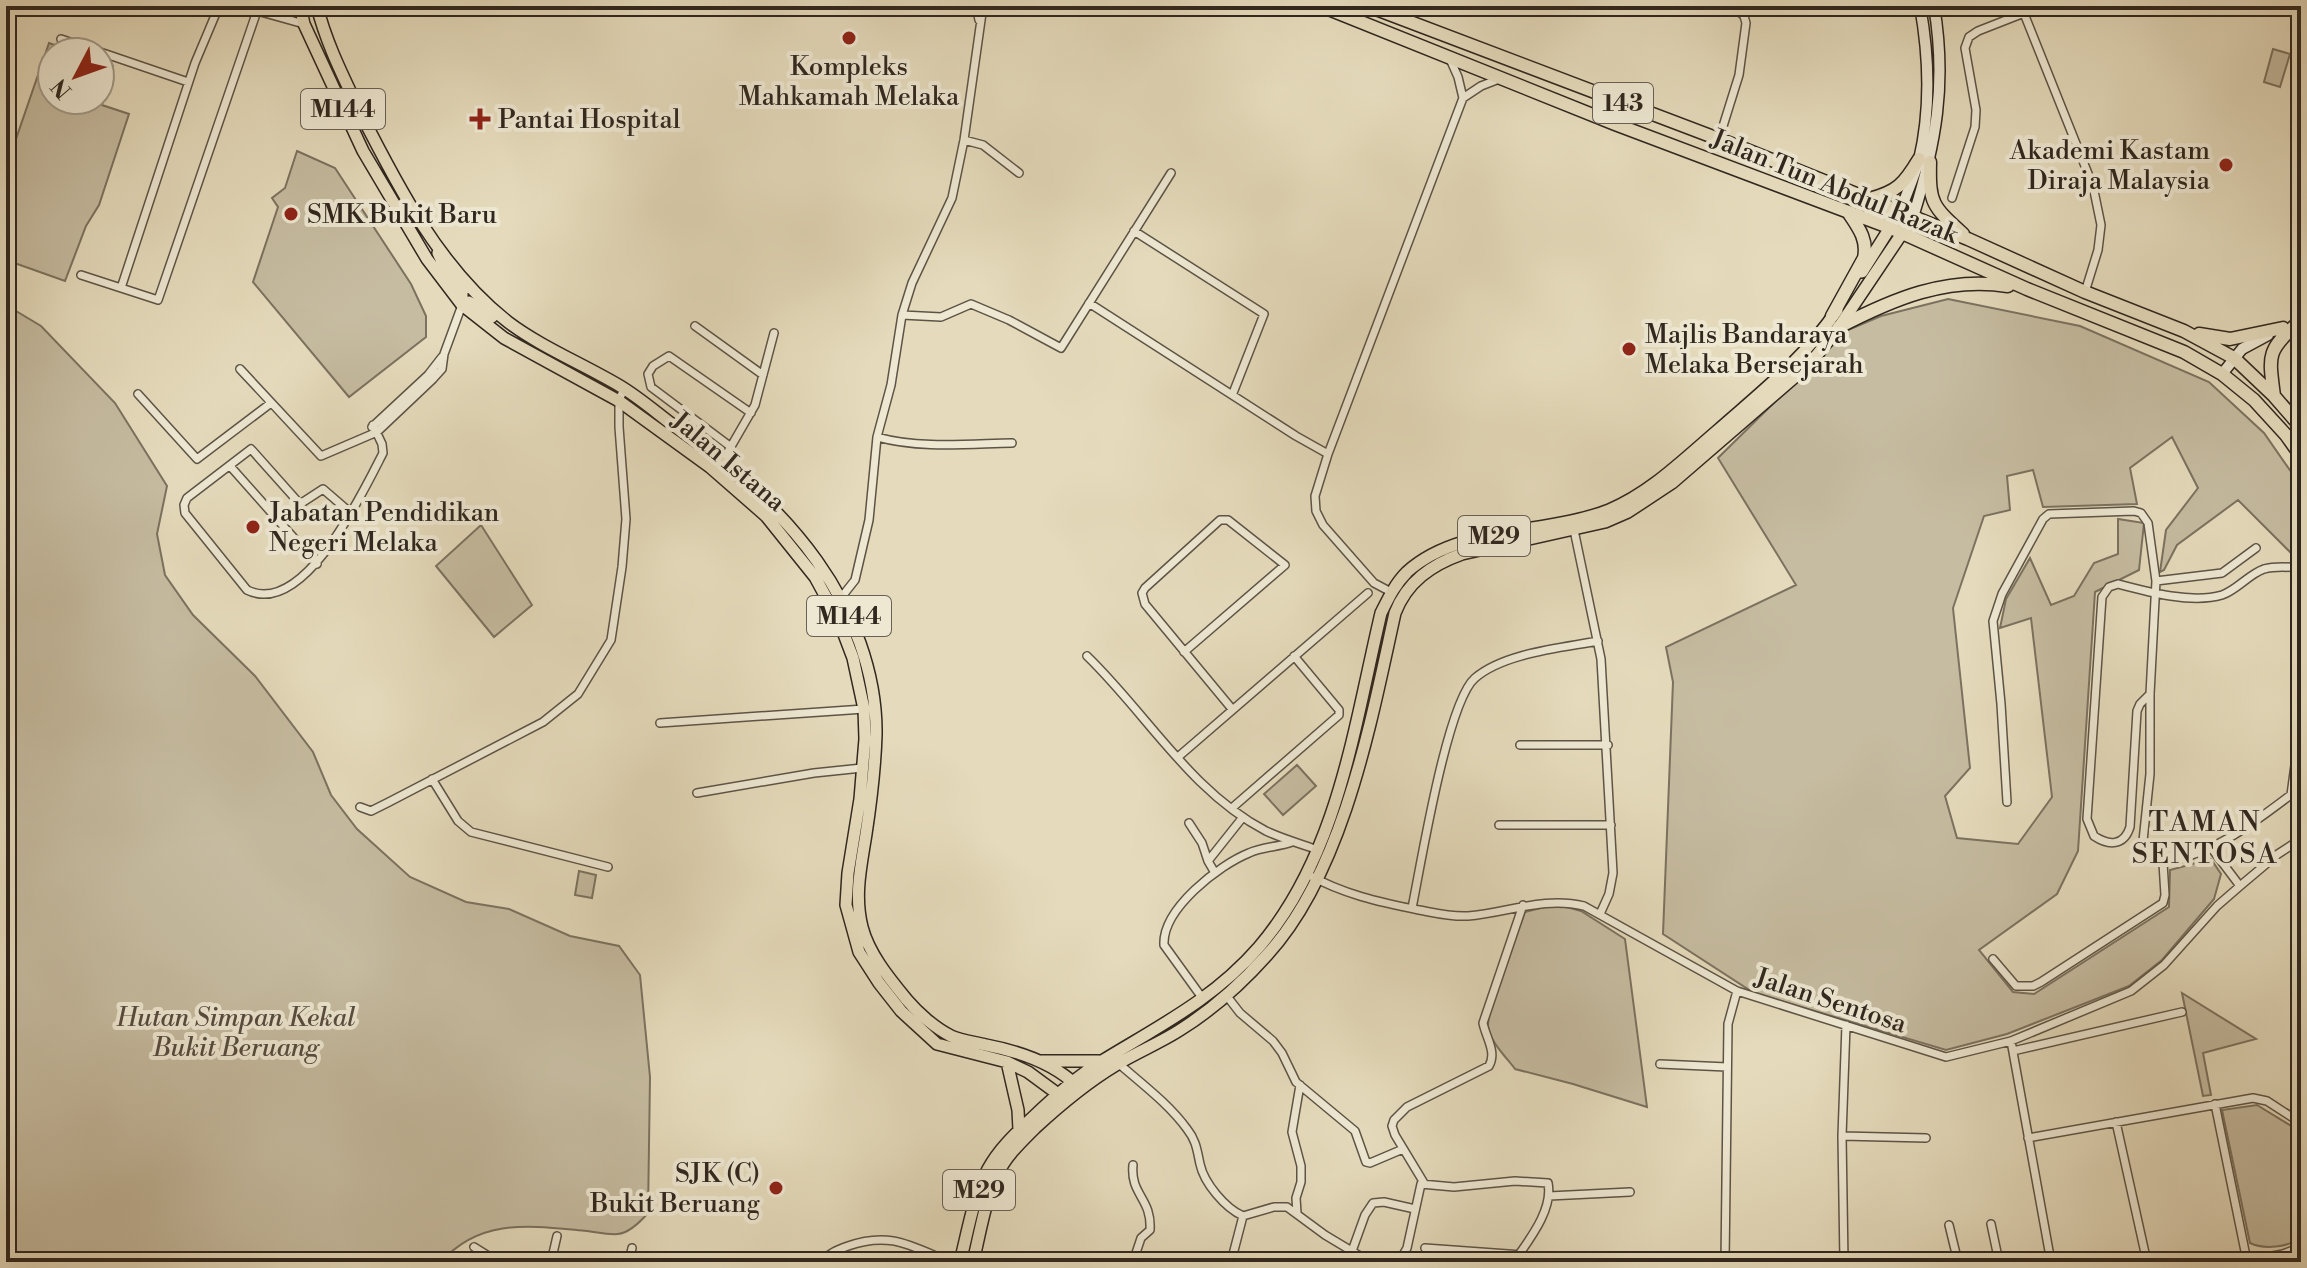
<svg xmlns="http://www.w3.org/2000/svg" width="2307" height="1268" font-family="'Libre Bodoni',serif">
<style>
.green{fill:#c6bca1;stroke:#7b7260;stroke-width:2}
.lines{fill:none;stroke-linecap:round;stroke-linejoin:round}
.street-casing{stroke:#5d5446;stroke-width:10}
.secondary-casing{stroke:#30271f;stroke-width:13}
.primary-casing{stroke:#30271f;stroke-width:14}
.highway-casing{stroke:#30271f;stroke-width:15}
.street{stroke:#eee8d3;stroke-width:7}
.secondary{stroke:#eee8d3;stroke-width:10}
.primary{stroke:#e5dbbc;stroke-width:11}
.highway{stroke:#e5dbbc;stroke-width:12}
.poi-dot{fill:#8f2418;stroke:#eee8d3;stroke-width:3}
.labels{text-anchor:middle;stroke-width:8;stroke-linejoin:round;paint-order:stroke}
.shield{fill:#eee8d3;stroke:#696155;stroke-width:2}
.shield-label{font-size:24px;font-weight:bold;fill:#30271f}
.poi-label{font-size:26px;fill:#30271f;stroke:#eee8d3;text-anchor:start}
.street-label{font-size:26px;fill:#30271f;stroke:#eee8d3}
.park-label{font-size:26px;font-style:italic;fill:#564c40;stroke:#eee8d3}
.neighbourhood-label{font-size:28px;letter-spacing:2px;fill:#30271f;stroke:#eee8d3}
</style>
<rect width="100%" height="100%" fill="#e5dbbc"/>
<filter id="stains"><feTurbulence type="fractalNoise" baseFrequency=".0025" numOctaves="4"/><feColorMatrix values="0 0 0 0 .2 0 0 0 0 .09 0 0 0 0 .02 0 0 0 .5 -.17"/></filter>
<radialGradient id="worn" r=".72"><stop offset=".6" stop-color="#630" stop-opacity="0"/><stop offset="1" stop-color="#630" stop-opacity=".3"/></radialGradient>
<path class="green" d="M49,43L74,52H52V100H100V61L113,66L102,105L129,114L99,205L86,226L65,281L6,260V168Z
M2273,49L2290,54L2280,87L2264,82Z
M297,151L335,168L411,284L426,316V337L349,397L253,282L278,207L272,198L285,188Z
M1948,299L2080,326L2209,382L2264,433L2301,486V550L2295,557L2238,500L2177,545L2164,570L2160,572L2166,530L2198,488L2172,437L2130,468L2137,504L2043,507L2033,470L2007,476L2010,510L1984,516L1953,608L1970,768L1945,796L1957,838L2018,844L2052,797L2031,618L2000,628L2006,599L2030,558L2051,605L2074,596L2094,563L2118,554V519L2144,523L2139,570L2095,592L2078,851L2057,894L1979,950L2013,992L2034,994L2169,907L2170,870L2211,859L2221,874L2214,899L2162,960L2129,986L2007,1034L1946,1050L1754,993L1663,934L1673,682L1666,647L1796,585L1718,458L1848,330L1881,316Z
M6,305L41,326L115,403L167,486L157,534L165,575L193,615L255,676L313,752L331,795L357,829L410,877L466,902L509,909L570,936L619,946L640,975L650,1077L648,1213C641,1221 629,1233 618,1234C608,1235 596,1232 587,1231C532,1226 481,1217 441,1262H6Z
M481,525L532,605L494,637L436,566Z
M1297,765L1316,786L1283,815L1264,794Z
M579,871L596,875L592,898L575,895Z
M1556,904L1581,911L1625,939L1647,1107L1573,1084L1515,1069C1507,1058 1489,1041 1488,1026C1487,1007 1517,934 1525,912Z
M2182,993L2256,1039L2203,1053L2211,1095L2203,1096Z
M2257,1105L2301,1132V1238C2288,1247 2264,1250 2250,1243L2222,1110Z"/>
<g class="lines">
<g class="street-casing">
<path id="street" d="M240,6L304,24
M976,6L979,20
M2021,6L2093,186L2101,225L2098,250L2085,292
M61,39L99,52
M100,52L188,82
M1463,98L1481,86L1499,79
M1719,139L1739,75L1746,23L1744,16L1733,6
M964,140L983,145L1019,173
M1952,198L1975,127L1976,110L1965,48L1969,37L1978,31L2024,13
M1134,231L1264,314L1233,393
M81,275L158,300L257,11
M121,288L195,63L219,6
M1089,303L1296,436L1328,454
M902,315L941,317L971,304L1009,320L1061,348L1171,173
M695,326L763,375
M240,369L321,456L377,432L433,379L442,369L444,354L462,305
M138,394L197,459L271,403
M372,427L428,375L442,357
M877,437C920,449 967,444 1012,443
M731,447L651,387L648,374L653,366L669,356L751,413
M722,462L755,405L774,333
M230,466L317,564
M352,514L323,489L300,504L251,449L187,498L184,505L185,513L247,590C304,618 363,492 383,453L382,444L373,425
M1574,530L1601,659L1613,873L1609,894L1600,914
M2156,581L2222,573L2256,548
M1391,592L1374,583L1323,525L1316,511L1315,496L1328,454L1463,98L1458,77L1450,59
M840,599L855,580L869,520L877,437L891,385L902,315L912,283L952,198L964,140L983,6
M1184,652L1285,565L1228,520H1220L1145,588L1142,593L1145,604L1232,709
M1087,656C1147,714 1191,792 1266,831C1283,839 1301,844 1318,850
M2150,694L2140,704L2137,711L2130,827C2124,846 2109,846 2094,836L2087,819L2102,597L2109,587L2118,584C2148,592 2192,604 2222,595C2237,590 2249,574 2264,569C2275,566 2290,567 2301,568
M660,723L864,709
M1520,745H1608
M1178,757L1368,593
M432,779L458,821L471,832L608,867
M697,793L814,773L862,768
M2291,795L2301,720
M2007,802L2001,704L1993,621L2002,594L2043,519L2049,514L2134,511L2141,513L2148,523L2156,581L2150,694V774L2143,841L2147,848L2163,863C2217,853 2258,820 2301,787
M360,807L371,811L389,802L543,722L578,694L611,640L622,567L626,519L619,427V401L624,388
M1232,808L1339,715V710L1294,656
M1189,823L1202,843L1208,861
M1499,825H1611
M2212,849L2240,886
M1215,873L1208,861L1243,817
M1307,874C1343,894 1378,902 1419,910C1435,913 1451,917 1468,916C1507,913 1544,896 1584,906L1737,991L1946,1057L2011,1041L2131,991L2164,965L2217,906L2240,886L2278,854L2301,839
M1412,908C1421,864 1447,702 1475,678C1504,653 1561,648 1598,641
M1993,959L2016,986H2033L2041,982L2163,903L2165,895L2163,863
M2301,989L2298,1000L2301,1008
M1226,995L1240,1013L1273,1041L1282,1053L1296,1082L1355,1131L1366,1162L1370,1163L1403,1149
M1203,999L1164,945C1162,909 1219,865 1249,853C1262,847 1278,847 1292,842
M2011,1041L2051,1262
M2013,1051L2182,1012
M1118,1063C1142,1084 1169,1104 1187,1129C1196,1140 1197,1150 1200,1164C1204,1183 1225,1208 1243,1216L1274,1207H1287L1325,1235L1370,1262
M1660,1064L1727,1067
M2215,1104L2247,1261
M2116,1122L2147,1262
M1842,1136L1926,1138
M2028,1138L2253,1098L2267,1101L2301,1123
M1133,1165C1130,1195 1152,1198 1150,1230L1141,1238L1133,1262
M1424,1183L1395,1135L1392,1126L1394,1120L1407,1107L1489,1066C1497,1052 1486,1038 1483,1023L1523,905
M1549,1196L1630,1192
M1297,1213L1296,1198L1301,1182V1166L1292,1132L1300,1085
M1991,1224L1999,1262
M1949,1225L1958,1262
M474,1247L498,1262
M1425,1248L1617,1262
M1352,1251L1365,1215L1373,1203L1384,1202L1415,1209
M551,1262L557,1236
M629,1262L632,1248
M710,1262V1261
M822,1262C829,1253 837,1250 848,1246C890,1231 911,1246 950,1262
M1231,1262L1243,1216
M1399,1262L1407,1248L1421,1184L1454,1187L1515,1181L1548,1183C1553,1208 1532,1236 1518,1256
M1725,1262L1728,1024L1737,991
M1844,1262L1842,1136L1846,1025
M2241,1262L2283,1254L2301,1247"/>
</g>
<g class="secondary-casing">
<path id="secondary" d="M1900,212C1906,195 1914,177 1919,160C1931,109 1929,56 1920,6
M1913,217C1936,144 1947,83 1934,6
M2222,374L2242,349L2268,335"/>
</g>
<g class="primary-casing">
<path id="primary" d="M300,6L304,24L363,151L427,259L462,305L504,338L619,401L710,467L766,516L815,577L839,621L853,658L864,709L865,739L860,799L848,873L846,905L859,952L879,983L901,1011L937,1044L1007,1062L1028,1072L1062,1097
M317,6C326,43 344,78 360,112C398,187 440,269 508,322C541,347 583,364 620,386C640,398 658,414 677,428C731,469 777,505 817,561C852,610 877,673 876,735C875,768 871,801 866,834C861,866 854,895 862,927C869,954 889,978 907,1000C918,1013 935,1028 951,1036C962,1041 974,1042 986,1045C1017,1051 1052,1062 1076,1085
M438,253L445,268L462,290V305
M1862,272L1900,212
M462,305L469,302L492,317
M1041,1061H1099
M1007,1062L1018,1110L1019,1130
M960,1262C968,1231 973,1197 988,1169C999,1149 1015,1134 1032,1118C1054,1097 1076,1077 1102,1061C1159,1026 1214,999 1259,947C1338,855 1354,727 1381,613C1388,599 1395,584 1407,572C1459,525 1546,535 1609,510C1650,493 1683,460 1717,431C1760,393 1805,358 1837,310
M973,1262C980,1233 985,1201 997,1175C1006,1156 1021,1142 1035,1128C1061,1104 1086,1083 1116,1065C1137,1052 1160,1043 1180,1030C1212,1010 1242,983 1267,955C1344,871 1371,721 1395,613C1407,582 1431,565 1462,554L1605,522L1628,512L1672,483L1797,375L1817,355L1839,327L1913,217"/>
</g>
<g class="highway-casing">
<path id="highway" d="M1321,6L1615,124L1891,228L2027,289L2184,352L2222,374L2254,400L2286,435L2301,456
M1368,6L1737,146L1968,239L2085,292L2184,331L2234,358L2274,396L2301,427
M1930,162C1929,203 1932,206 1963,234
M1869,199C1897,192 1904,184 1919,159
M1832,316L1864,258C1868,239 1858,227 1848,212
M1839,327C1893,299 1947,276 2008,286
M2199,334L2230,339L2283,328
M2274,396C2269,356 2266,351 2298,323"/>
</g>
<use href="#street" class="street"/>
<use href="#secondary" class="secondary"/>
<use href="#primary" class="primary"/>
<use href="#highway" class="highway"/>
</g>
<g class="poi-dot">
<circle cx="849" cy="38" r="8"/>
<path d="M476 107h8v8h8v8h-8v8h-8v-8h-8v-8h8z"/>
<circle cx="2226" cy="165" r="8"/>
<circle cx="291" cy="214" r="8"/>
<circle cx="1629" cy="349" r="8"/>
<circle cx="253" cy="527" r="8"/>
<circle cx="776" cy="1188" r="8"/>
</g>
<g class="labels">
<g class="shield">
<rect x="1593" y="83" width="60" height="40" rx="6"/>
<rect x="301" y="89" width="84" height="40" rx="6"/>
<rect x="1458" y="516" width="72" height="40" rx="6"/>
<rect x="807" y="596" width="84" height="40" rx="6"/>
<rect x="943" y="1170" width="72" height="40" rx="6"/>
</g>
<g class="shield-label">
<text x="1623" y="111">143</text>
<text x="343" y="117">M144</text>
<text x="1494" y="544">M29</text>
<text x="849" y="624">M144</text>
<text x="979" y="1198">M29</text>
</g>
<g class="poi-label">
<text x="849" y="75" text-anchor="middle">Kompleks<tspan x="849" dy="30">Mahkamah Melaka</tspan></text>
<text x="498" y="128">Pantai Hospital</text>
<text x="2210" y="159" text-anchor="end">Akademi Kastam<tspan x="2210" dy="30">Diraja Malaysia</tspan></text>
<text x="307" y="223">SMK Bukit Baru</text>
<text x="1645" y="343">Majlis Bandaraya<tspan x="1645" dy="30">Melaka Bersejarah</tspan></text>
<text x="269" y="521">Jabatan Pendidikan<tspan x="269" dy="30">Negeri Melaka</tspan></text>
<text x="760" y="1182" text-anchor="end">SJK (C)<tspan x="760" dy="30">Bukit Beruang</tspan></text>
</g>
<g class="street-label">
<text transform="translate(1835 186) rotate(22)" y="9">Jalan Tun Abdul Razak</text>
<text transform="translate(729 461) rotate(40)" y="9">Jalan Istana</text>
<text transform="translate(1831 1000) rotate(18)" y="9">Jalan Sentosa</text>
</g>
<g class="park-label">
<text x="236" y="1026">Hutan Simpan Kekal<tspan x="236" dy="30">Bukit Beruang</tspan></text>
</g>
<g class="neighbourhood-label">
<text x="2205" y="831">TAMAN<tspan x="2205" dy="32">SENTOSA</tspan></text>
</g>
</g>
<rect width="2307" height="1268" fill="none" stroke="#e5dbbc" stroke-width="32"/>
<rect x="8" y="8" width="2291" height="1252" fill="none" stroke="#30271f" stroke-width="4"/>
<rect x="16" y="16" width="2275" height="1236" fill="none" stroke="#30271f" stroke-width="2"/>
<g transform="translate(76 76) rotate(229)"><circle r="38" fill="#eee8d3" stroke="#a29b8b" stroke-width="2"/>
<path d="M0-6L14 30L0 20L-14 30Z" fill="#8f2418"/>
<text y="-12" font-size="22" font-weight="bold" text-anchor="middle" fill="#30271f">N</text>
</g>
<rect width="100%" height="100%" filter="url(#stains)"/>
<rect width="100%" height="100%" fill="url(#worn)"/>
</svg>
